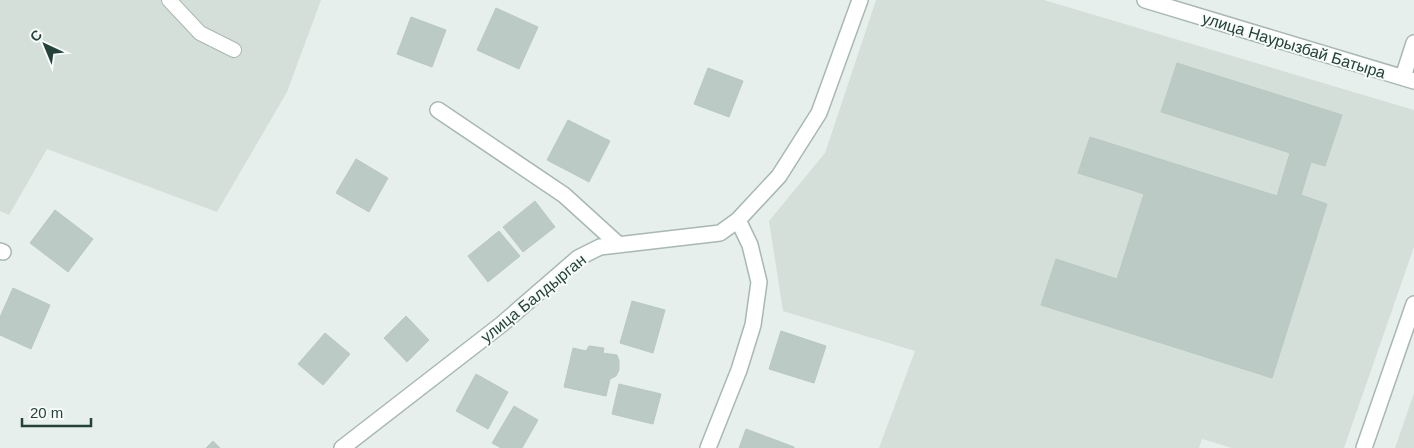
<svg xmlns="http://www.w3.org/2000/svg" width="1414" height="448" font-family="Arial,sans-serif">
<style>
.built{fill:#d4dfda}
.building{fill:#bbcac4;stroke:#b8c9c2}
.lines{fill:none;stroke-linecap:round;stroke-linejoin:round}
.service-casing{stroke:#a8b8b2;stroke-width:16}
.minor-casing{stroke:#a8b8b2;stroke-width:18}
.service{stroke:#fff;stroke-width:14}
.minor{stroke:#fff;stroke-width:15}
.labels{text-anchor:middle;stroke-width:4;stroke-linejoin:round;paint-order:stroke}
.street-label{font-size:16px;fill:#24423a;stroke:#f7fbf9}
</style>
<rect width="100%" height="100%" fill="#e6efeb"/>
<path class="built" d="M0,0H321L287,92L217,212L47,149L9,215L0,211Z
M876,0H1044L1414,110V247L1344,448H1232L1202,439L1199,448H879L915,351L783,311L769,221L825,153Z
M1414,393V448H1395Z"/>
<path class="building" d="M496,8L538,27L519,69L477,50Z
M411,17L446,30L432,67L397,54Z
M1177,63L1342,115L1325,166L1311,162L1301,195L1327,204L1272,378L1041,305L1056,259L1117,279L1144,194L1078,173L1090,137L1277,196L1290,153L1161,112Z
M708,68L743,81L729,117L694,104Z
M568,120L610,141L589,182L547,160Z
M356,159L388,178L369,212L336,193Z
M535,201L555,227L523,252L503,227Z
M55,210L93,239L68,272L30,243Z
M499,231L520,256L488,282L468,256Z
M13,288L50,305L31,349L0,335V317Z
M632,301L665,310L653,353L620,343Z
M406,316L429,340L407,362L384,338Z
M781,331L826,346L814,383L769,369Z
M325,333L350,354L323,385L298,364Z
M589,346L604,348L603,353L617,355L619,361V370L616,376L610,379L606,396L564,387L573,348L586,351Z
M476,374L508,392L488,429L456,411Z
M619,384L661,394L653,424L612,414Z
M514,406L538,420L522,448H501L492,443Z
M746,429L794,447V448H739Z
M213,441L220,448H206Z"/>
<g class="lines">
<g class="service-casing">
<path id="service" d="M169,0L200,33L234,50"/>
</g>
<g class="minor-casing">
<path id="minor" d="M1145,0L1414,81
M1403,77L1414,43
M438,110L564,195L619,245
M0,251L3,252
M342,448L502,324L578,258L600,247L720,233L738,220L779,176L819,113L860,0
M708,448L739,370L753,325L759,282L750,245L738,220
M1364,448L1414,304"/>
</g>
<use href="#service" class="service"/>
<use href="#minor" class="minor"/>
</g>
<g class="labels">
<g class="street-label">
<text transform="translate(1294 45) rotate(17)" y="6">улица Наурызбай Батыра</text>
<text transform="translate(533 298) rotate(-39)" y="6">улица Балдырган</text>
</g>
</g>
<g transform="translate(45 45) rotate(316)" stroke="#f7fbf9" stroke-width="4" paint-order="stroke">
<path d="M0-4L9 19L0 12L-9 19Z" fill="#24423a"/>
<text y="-8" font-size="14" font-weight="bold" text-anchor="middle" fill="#24423a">С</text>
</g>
<path d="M22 418v8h69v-8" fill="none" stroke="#24423a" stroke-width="2.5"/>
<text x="30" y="418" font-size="15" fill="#24423a" stroke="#f7fbf9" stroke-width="4" paint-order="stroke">20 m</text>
</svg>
